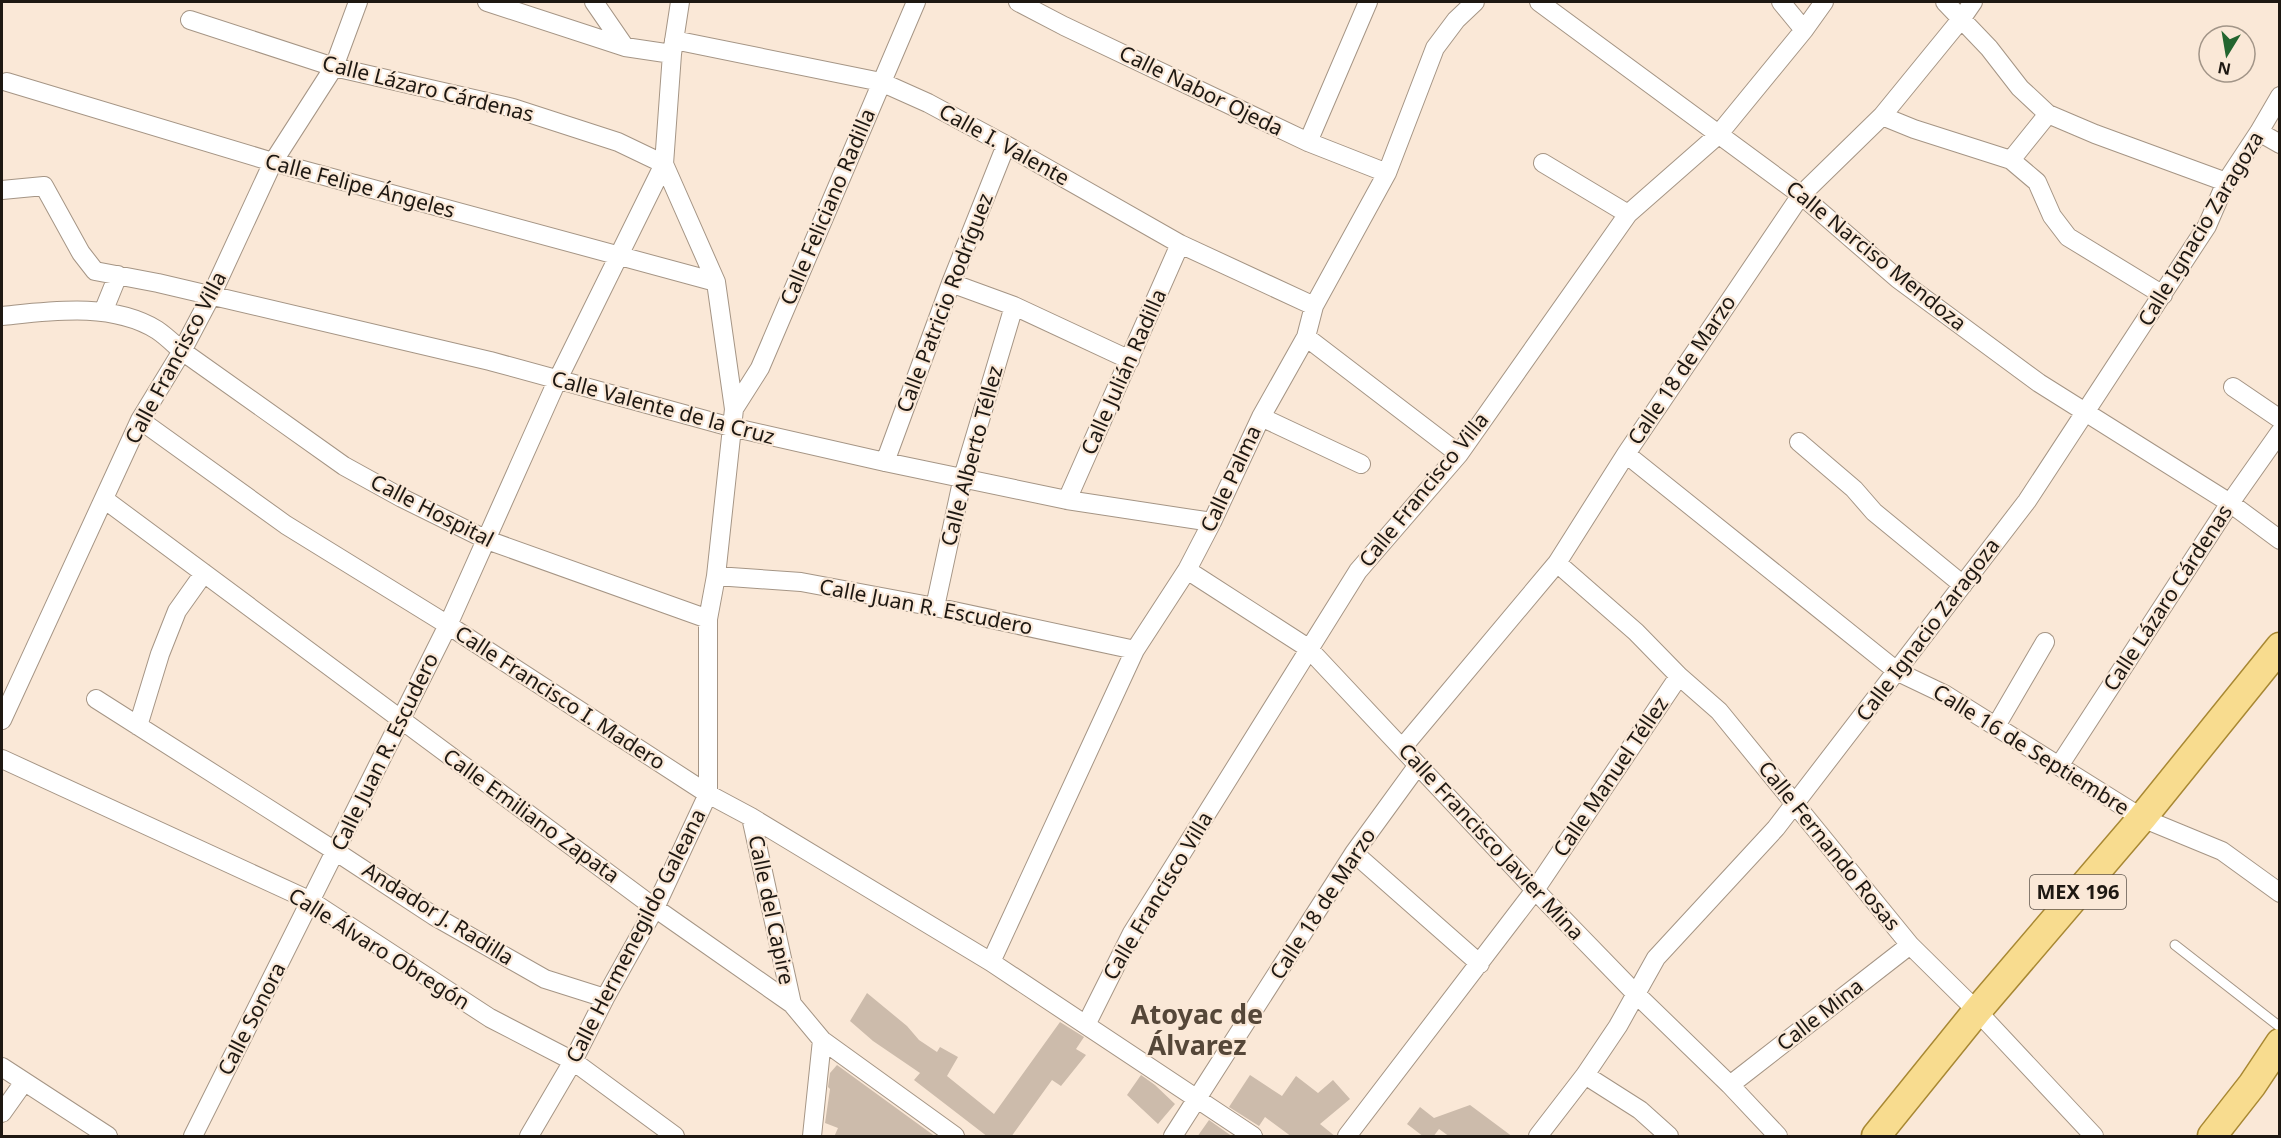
<svg xmlns="http://www.w3.org/2000/svg" width="2281" height="1138" font-family="'Noto Sans',sans-serif">
<style>
.building{fill:#ccbbab}
.lines{fill:none;stroke-linecap:round;stroke-linejoin:round}
.service-casing{stroke:#a59585;stroke-width:11}
.minor-casing{stroke:#a59585;stroke-width:20}
.primary-casing{stroke:#a88833;stroke-width:31}
.service{stroke:#fff;stroke-width:9}
.minor{stroke:#fff;stroke-width:18}
.primary{stroke:#f8dc8f;stroke-width:28}
.labels{text-anchor:middle;stroke-width:4.5;stroke-linejoin:round;paint-order:stroke}
.shield{fill:#fae8d7;stroke:#60564d;stroke-width:1.5}
.shield-label{font-size:20px;font-weight:bold;fill:#1e1812}
.street-label{font-size:21px;fill:#1e1812;stroke:#fae8d7}
.district-label{font-size:27px;font-weight:bold;fill:#554739;stroke:#fae8d7}
</style>
<rect width="100%" height="100%" fill="#fae8d7"/>
<path class="building" d="M867,993L907,1026L919,1040L937,1052L940,1047L958,1057L947,1076L994,1114L1060,1022L1084,1037L1076,1049L1086,1055L1061,1086L1052,1080L1011,1137H988L914,1080L920,1073L873,1041L850,1021Z
M837,1065L936,1137H834L838,1128L825,1123L830,1089L828,1087L830,1073Z
M1141,1075L1155,1085L1175,1104L1158,1124L1127,1095Z
M1250,1075L1282,1096L1296,1076L1318,1093L1333,1080L1350,1099L1320,1124L1336,1137H1292L1265,1117L1259,1126L1229,1107Z
M1470,1105L1513,1137H1450L1439,1129L1433,1137H1424L1407,1124L1420,1107L1434,1118Z
M1209,1120L1233,1137H1197Z"/>
<g class="lines">
<g class="service-casing">
<path id="service" d="M2175,945L2280,1027"/>
</g>
<g class="minor-casing">
<path id="minor" d="M487,2L625,47L672,54
M594,2L625,47
M1018,2L1064,26L1308,142L1387,173
M1539,2L1801,195L1898,279L2039,383L2230,503L2280,540
M1781,2L1804,30
M1945,2L1989,48L2020,88L2048,114L2095,134L2226,182
M190,20L334,67L513,108L618,142L664,164
M674,40L881,82L928,103L1006,145L1180,244L1314,306
M7,82L273,162L716,282
M1882,116L1914,129L2011,160L2037,182L2052,216L2068,237L2163,295
M2259,132L2280,144
M1308,142L1368,2
M2011,160L2048,114
M1543,163L1628,214
M2,190L44,186L81,253L95,271L158,283L490,361L731,427L885,462L1067,500L1212,522
M951,283L1014,306L1130,360
M103,312L118,275
M2,316C52,311 111,302 157,330C166,336 174,344 182,351L344,466L402,498L487,540L708,619
M1306,337L1459,454
M2233,387L2280,419
M734,409L760,368L916,2
M1261,417L1361,464
M140,420L286,525L448,625L708,794L751,817L991,962L1253,1136
M1799,442L1854,489L1874,512L1963,585
M1626,454L1898,672L1944,694L2142,818L2222,851L2280,893
M885,462L951,283L1006,145
M104,499L655,908L792,1004L822,1040L955,1136
M1067,500L1180,244
M1557,563L1636,632L1679,676L1719,711L1910,945L1977,1011L2094,1136
M1187,570L1308,648L1535,890L1636,994L1730,1085L1778,1136
M716,576L801,582L935,607L1135,650
M935,607L963,477L1014,306
M96,699L335,851L434,916L545,979L605,998
M2,720L140,420L182,351L211,296L273,162L334,67L358,2
M138,726L160,654L177,611L204,573
M1996,726L2045,642
M1402,748L1557,563L1626,454L1801,195L1882,116L1962,18L1973,2
M2,759L311,901L490,1018L573,1061L675,1136
M2059,766L2230,503L2280,432
M751,817L792,1004
M1354,853L1480,964
M991,962L1135,650L1187,570L1212,522L1261,417L1306,337L1314,306L1387,173L1435,48L1456,20L1475,2
M1086,1025L1132,933L1358,571L1459,454L1628,214L1718,135L1804,30L1824,2
M2,1067L108,1136
M1585,1075L1640,1110L1669,1136
M1730,1085L1910,945
M2,1113L24,1082
M193,1136L448,625L557,381L664,164L672,54L680,2
M529,1136L573,1061L605,998L655,908L708,794V619L716,576L734,409L716,282L664,164
M812,1136L822,1040
M1173,1136L1354,853L1418,765
M1347,1136L1535,890L1679,676
M1538,1136L1585,1075L1618,1026L1656,958L1776,828L2027,501L2207,226L2226,182L2259,132L2280,96"/>
</g>
<g class="primary-casing">
<path id="primary" d="M1876,1136L1977,1011L2142,818L2280,647
M2212,1136L2252,1085L2280,1043"/>
</g>
<use href="#service" class="service"/>
<use href="#minor" class="minor"/>
<use href="#primary" class="primary"/>
</g>
<g class="labels">
<rect class="shield" x="2030" y="875" width="96" height="34" rx="4.5"/>
<g class="shield-label">
<text x="2078" y="899">MEX 196</text>
</g>
<g class="street-label">
<text transform="translate(428 89) rotate(14)" y="7">Calle Lázaro Cárdenas</text>
<text transform="translate(1201 91) rotate(26)" y="7">Calle Nabor Ojeda</text>
<text transform="translate(1004 145) rotate(29)" y="7">Calle I. Valente</text>
<text transform="translate(360 186) rotate(15)" y="7">Calle Felipe Ángeles</text>
<text transform="translate(828 207) rotate(-67)" y="7">Calle Feliciano Radilla</text>
<text transform="translate(2201 229) rotate(-59)" y="7">Calle Ignacio Zaragoza</text>
<text transform="translate(1876 256) rotate(39)" y="7">Calle Narciso Mendoza</text>
<text transform="translate(945 303) rotate(-69)" y="7">Calle Patricio Rodríguez</text>
<text transform="translate(176 358) rotate(-62)" y="7">Calle Francisco Villa</text>
<text transform="translate(1682 370) rotate(-56)" y="7">Calle 18 de Marzo</text>
<text transform="translate(1124 372) rotate(-66)" y="7">Calle Julián Radilla</text>
<text transform="translate(663 408) rotate(15)" y="7">Calle Valente de la Cruz</text>
<text transform="translate(972 456) rotate(-75)" y="7">Calle Alberto Téllez</text>
<text transform="translate(1231 479) rotate(-65)" y="7">Calle Palma</text>
<text transform="translate(1424 490) rotate(-51)" y="7">Calle Francisco Villa</text>
<text transform="translate(432 511) rotate(27)" y="7">Calle Hospital</text>
<text transform="translate(2168 598) rotate(-57)" y="7">Calle Lázaro Cárdenas</text>
<text transform="translate(926 607) rotate(11)" y="7">Calle Juan R. Escudero</text>
<text transform="translate(1928 630) rotate(-53)" y="7">Calle Ignacio Zaragoza</text>
<text transform="translate(560 698) rotate(33)" y="7">Calle Francisco I. Madero</text>
<text transform="translate(2031 750) rotate(32)" y="7">Calle 16 de Septiembre</text>
<text transform="translate(385 752) rotate(-64)" y="7">Calle Juan R. Escudero</text>
<text transform="translate(1611 777) rotate(-56)" y="7">Calle Manuel Téllez</text>
<text transform="translate(531 816) rotate(36)" y="7">Calle Emiliano Zapata</text>
<text transform="translate(1491 842) rotate(47)" y="7">Calle Francisco Javier Mina</text>
<text transform="translate(1829 846) rotate(51)" y="7">Calle Fernando Rosas</text>
<text transform="translate(1158 896) rotate(-59)" y="7">Calle Francisco Villa</text>
<text transform="translate(1323 904) rotate(-57)" y="7">Calle 18 de Marzo</text>
<text transform="translate(771 910) rotate(78)" y="7">Calle del Capire</text>
<text transform="translate(438 914) rotate(32)" y="7">Andador J. Radilla</text>
<text transform="translate(636 936) rotate(-63)" y="7">Calle Hermenegildo Galeana</text>
<text transform="translate(379 949) rotate(32)" y="7">Calle Álvaro Obregón</text>
<text transform="translate(1820 1015) rotate(-38)" y="7">Calle Mina</text>
<text transform="translate(252 1019) rotate(-63)" y="7">Calle Sonora</text>
</g>
<g class="district-label">
<text x="1197" y="1024">Atoyac de<tspan x="1197" dy="31">Álvarez</tspan></text>
</g>
</g>
<rect width="2281" height="1138" fill="none" stroke="#1e1812" stroke-width="6"/>
<g transform="translate(2227 54) rotate(191)"><circle r="28" fill="#fae8d7" stroke="#a29588" stroke-width="1.5"/>
<path d="M0-4.5L10 22L0 15L-10 22Z" fill="#23652f"/>
<text y="-9" font-size="16" font-weight="bold" text-anchor="middle" fill="#1e1812">N</text>
</g>
</svg>
